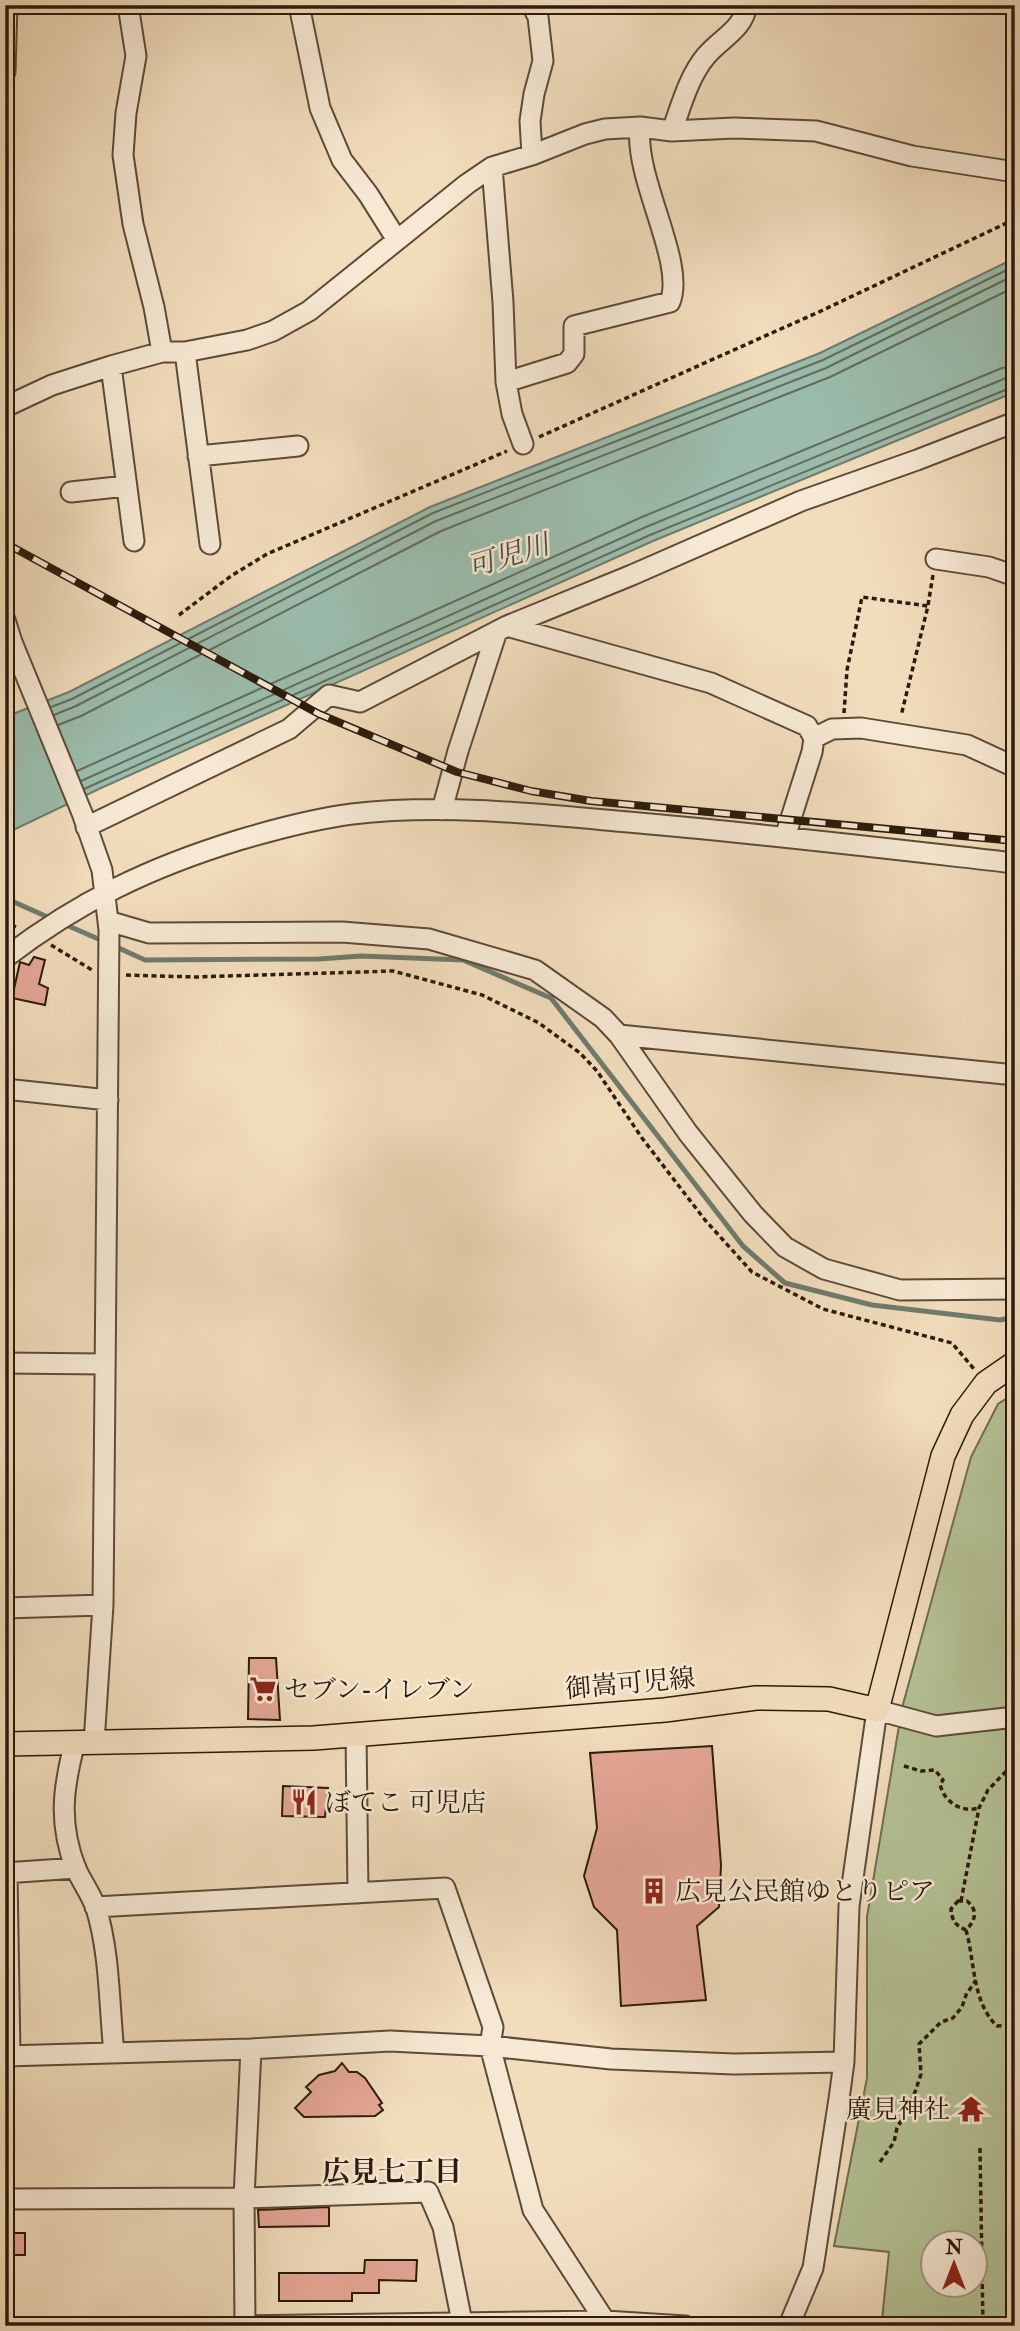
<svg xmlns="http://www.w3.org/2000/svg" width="1020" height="2331" font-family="'IM FELL Double Pica','Noto Serif JP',serif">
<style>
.green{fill:#b4c295;stroke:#706e50;stroke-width:2;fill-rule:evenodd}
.water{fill:#9bbcac;stroke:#6f7c6c;stroke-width:2}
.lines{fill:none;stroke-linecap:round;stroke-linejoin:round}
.shore{stroke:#646c5c;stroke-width:2}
.stream{stroke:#6f7c6c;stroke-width:5}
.building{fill:#e4a696;stroke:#2c1b0c;stroke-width:2}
.minor-casing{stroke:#5d4b38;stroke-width:23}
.major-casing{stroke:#2c1b0c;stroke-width:26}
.path{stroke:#2c1b0c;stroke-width:3.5;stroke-dasharray:5 3.5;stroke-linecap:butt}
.minor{stroke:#f6e8d3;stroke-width:19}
.major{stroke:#f1dcbc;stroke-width:23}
.rail-casing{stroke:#2c1b0c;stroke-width:8}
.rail{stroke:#f6e8d3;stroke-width:5;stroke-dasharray:16;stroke-linecap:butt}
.labels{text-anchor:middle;stroke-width:5;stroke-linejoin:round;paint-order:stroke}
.street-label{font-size:26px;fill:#2c1b0c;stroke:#f6e8d3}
.poi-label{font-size:26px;fill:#2c1b0c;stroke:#f6e8d3;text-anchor:start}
.water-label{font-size:28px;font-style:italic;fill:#4d4b3c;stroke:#f6e8d3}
.neighbourhood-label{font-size:28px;font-weight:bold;fill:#2c1b0c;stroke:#f6e8d3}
</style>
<rect width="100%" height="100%" fill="#f1dcbc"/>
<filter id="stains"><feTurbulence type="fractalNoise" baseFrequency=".00286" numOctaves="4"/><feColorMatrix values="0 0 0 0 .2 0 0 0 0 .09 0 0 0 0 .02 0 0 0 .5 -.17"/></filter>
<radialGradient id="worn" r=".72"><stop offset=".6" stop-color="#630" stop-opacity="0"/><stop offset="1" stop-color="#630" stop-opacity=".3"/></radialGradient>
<path class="green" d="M1015,1393V2326H903L882,2320L889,2252L834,2246L867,2078V1917L902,1708L971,1457L998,1404ZM932,2244H974V2286H932Z"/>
<path class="water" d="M1015,258V392L653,541L101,788L5,834V717L69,692L430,507L820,353Z"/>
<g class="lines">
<path class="shore" d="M51,707L72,699L433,513L823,360L1015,266
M54,715L76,706L436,521L826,368L1015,275
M58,725L81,716L441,531L830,377L1015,287
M77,771L642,517L1002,368L1015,366
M81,781L646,527L1006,378L1015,377
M84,789L650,535L1015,386"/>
<path class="stream" d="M5,898L52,919
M64,924L103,941
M112,945L145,960L319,959L361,956L463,960L551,998L743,1246L785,1283L872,1305L1000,1320L1015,1317"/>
</g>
<path class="building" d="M34,957L45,960L39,984L48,988L45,1005L12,998L20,962L29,965Z
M249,1658H276L280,1720L248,1719Z
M712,1746L721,1865L719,1907L697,1926L706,2000L621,2006L617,1930L594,1907L584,1876L597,1828L590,1753Z
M283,1786L328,1788L325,1817L282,1816Z
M342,2063L349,2072H357L365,2078L382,2103L379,2105L383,2110L375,2116L304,2117L295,2108L311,2092L306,2087L319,2075L335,2071Z
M329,2207V2226L259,2227L258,2210Z
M5,2233H25V2255H5Z
M365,2260H417L416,2281L379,2280V2293H352V2301H279V2273H364Z"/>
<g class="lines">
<g class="minor-casing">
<path id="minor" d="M128,5L136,56L126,113L123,155L133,224L154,307L162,352
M299,5L320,108L342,160L368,194L397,240
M5,72L7,5
M672,131C681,106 689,76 706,56C721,38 743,30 747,5
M532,155L530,121L534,94L543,61L538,17L532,5
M492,167L503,302L506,382L512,414L523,444
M185,352L210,544
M111,366L134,541
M506,382L567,363L574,354V326L670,302C686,262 634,179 640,127
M5,407L52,385L111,366L162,352H185L247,340L273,331L309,311L467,184L492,167L532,155L585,134L605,129L640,127L672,131L734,128L816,131L912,156L1015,172
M198,456L298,446
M71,492L126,486
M936,559L989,567L1015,576
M5,620L12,642L82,813L102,870L109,930L103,1605L94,1743
M507,626L711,683L807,726L814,738L812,752L785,837
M814,738L832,729L861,728L967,745L1015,767
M442,810L458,751L497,631
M86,827L289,729L329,695L360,702L507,626L632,575L801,501L917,460L1015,422
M108,921L149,933L342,932L429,939L535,970L603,1018L619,1035L688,1133L753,1214L785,1247L824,1269L900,1290L1015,1289
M5,958C79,901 151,867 239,840C276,829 314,819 352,814C440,804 529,813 616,821C749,832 882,848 1015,863
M619,1035L1015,1075
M5,1089L108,1100
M5,1363L104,1364
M5,1608L103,1605
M356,1734L358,1893
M75,1742C63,1788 58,1823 76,1869C82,1882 91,1894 96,1908C110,1953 109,2005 114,2053
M5,1873L76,1868
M7,1873L10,2056
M95,1907L445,1888L493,2027L490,2046L533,2210L605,2321V2326
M5,2056L251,2049L390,2041L490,2046L611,2059L734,2064L844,2062
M5,2199L244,2198L428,2192L443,2227L462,2322
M239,2326L605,2321L685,2326
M245,2326L244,2198L251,2049
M786,2326L790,2323L813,2268L839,2099L844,2062L849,1906L877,1710L936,1726L1015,1717"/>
</g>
<g class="major-casing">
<path id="major" d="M5,1744L314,1738L665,1710L756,1698L829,1699L877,1710L943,1456L962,1415L986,1383L1015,1363"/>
</g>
<path class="path" d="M539,437L821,311L1015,219
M928,605L933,575
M179,615L231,576L267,554L507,451
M844,713L847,670L862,597L928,606L901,716
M5,922L16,927
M51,945L92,970
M126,975L195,977L393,971L482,995L539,1023L580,1053L597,1071L642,1138L705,1220L752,1272L823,1309L952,1343L974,1369
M904,1766L921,1771L935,1770L943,1780L940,1784C944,1802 961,1813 979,1808
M958,1901H967C978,1910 976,1920 966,1930C955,1925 952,1921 951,1909Z
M961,1901L979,1808L988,1790L1015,1762
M966,1930C975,1962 972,2002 997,2026L1015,2025
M980,2148L983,2326
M880,2162L894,2142L897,2128L911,2104L921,2074L919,2044L941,2022L953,2018L962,2007L966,1995L976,1980"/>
<use href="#minor" class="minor"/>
<use href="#major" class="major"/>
<g class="rail-casing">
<path id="rail" d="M5,543L319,714L457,772L531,791L591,801L1015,841"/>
</g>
<use href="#rail" class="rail"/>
</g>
<defs>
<g id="supermarket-bare" transform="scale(2.1)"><path d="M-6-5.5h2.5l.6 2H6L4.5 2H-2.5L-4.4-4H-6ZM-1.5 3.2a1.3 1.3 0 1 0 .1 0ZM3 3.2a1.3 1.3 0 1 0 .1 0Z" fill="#8f2418" stroke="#f6e8d3" stroke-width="2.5" paint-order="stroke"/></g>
<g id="restaurant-bare" transform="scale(2.1)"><path d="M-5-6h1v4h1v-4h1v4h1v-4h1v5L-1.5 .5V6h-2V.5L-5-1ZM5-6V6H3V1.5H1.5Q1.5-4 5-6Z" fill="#8f2418" stroke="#f6e8d3" stroke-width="2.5" paint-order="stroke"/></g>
<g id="building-bare" transform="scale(2.1)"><path d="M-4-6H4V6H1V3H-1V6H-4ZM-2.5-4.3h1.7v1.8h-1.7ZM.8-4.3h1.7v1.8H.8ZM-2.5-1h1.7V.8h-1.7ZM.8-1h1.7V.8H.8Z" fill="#8f2418" stroke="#f6e8d3" stroke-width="2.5" paint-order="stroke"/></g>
<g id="temple-bare" transform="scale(2.1)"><path d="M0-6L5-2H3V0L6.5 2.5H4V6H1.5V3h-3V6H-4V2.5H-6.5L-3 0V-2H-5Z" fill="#8f2418" stroke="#f6e8d3" stroke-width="2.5" paint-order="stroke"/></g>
</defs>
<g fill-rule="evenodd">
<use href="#supermarket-bare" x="263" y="1689"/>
<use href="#restaurant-bare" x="304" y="1802"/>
<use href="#building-bare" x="654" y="1891"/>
<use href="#temple-bare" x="971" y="2109"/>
</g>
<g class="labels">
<g class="street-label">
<text transform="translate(630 1683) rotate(-5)" y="9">御嵩可児線</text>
</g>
<g class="poi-label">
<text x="284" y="1698">セブン-イレブン</text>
<text x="325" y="1811">ぼてこ 可児店</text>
<text x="675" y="1900">広見公民館ゆとりピア</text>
<text x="950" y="2118" text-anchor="end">廣見神社</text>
</g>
<g class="water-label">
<text transform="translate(508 555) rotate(-17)" y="10">可児川</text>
</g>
<g class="neighbourhood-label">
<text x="392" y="2181">広見七丁目</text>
</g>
</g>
<rect width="1020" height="2331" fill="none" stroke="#f1dcbc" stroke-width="28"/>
<rect x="7" y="7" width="1006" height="2317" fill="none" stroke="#2c1b0c" stroke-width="3.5"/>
<rect x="14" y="14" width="992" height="2303" fill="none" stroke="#2c1b0c" stroke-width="2"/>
<g transform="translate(954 2264)"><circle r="33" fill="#f6e8d3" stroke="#a59683" stroke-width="2"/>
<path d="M0-5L12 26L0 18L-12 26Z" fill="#8f2418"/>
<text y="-10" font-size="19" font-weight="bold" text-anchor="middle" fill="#2c1b0c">N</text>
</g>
<rect width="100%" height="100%" filter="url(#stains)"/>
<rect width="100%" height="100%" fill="url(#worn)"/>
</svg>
